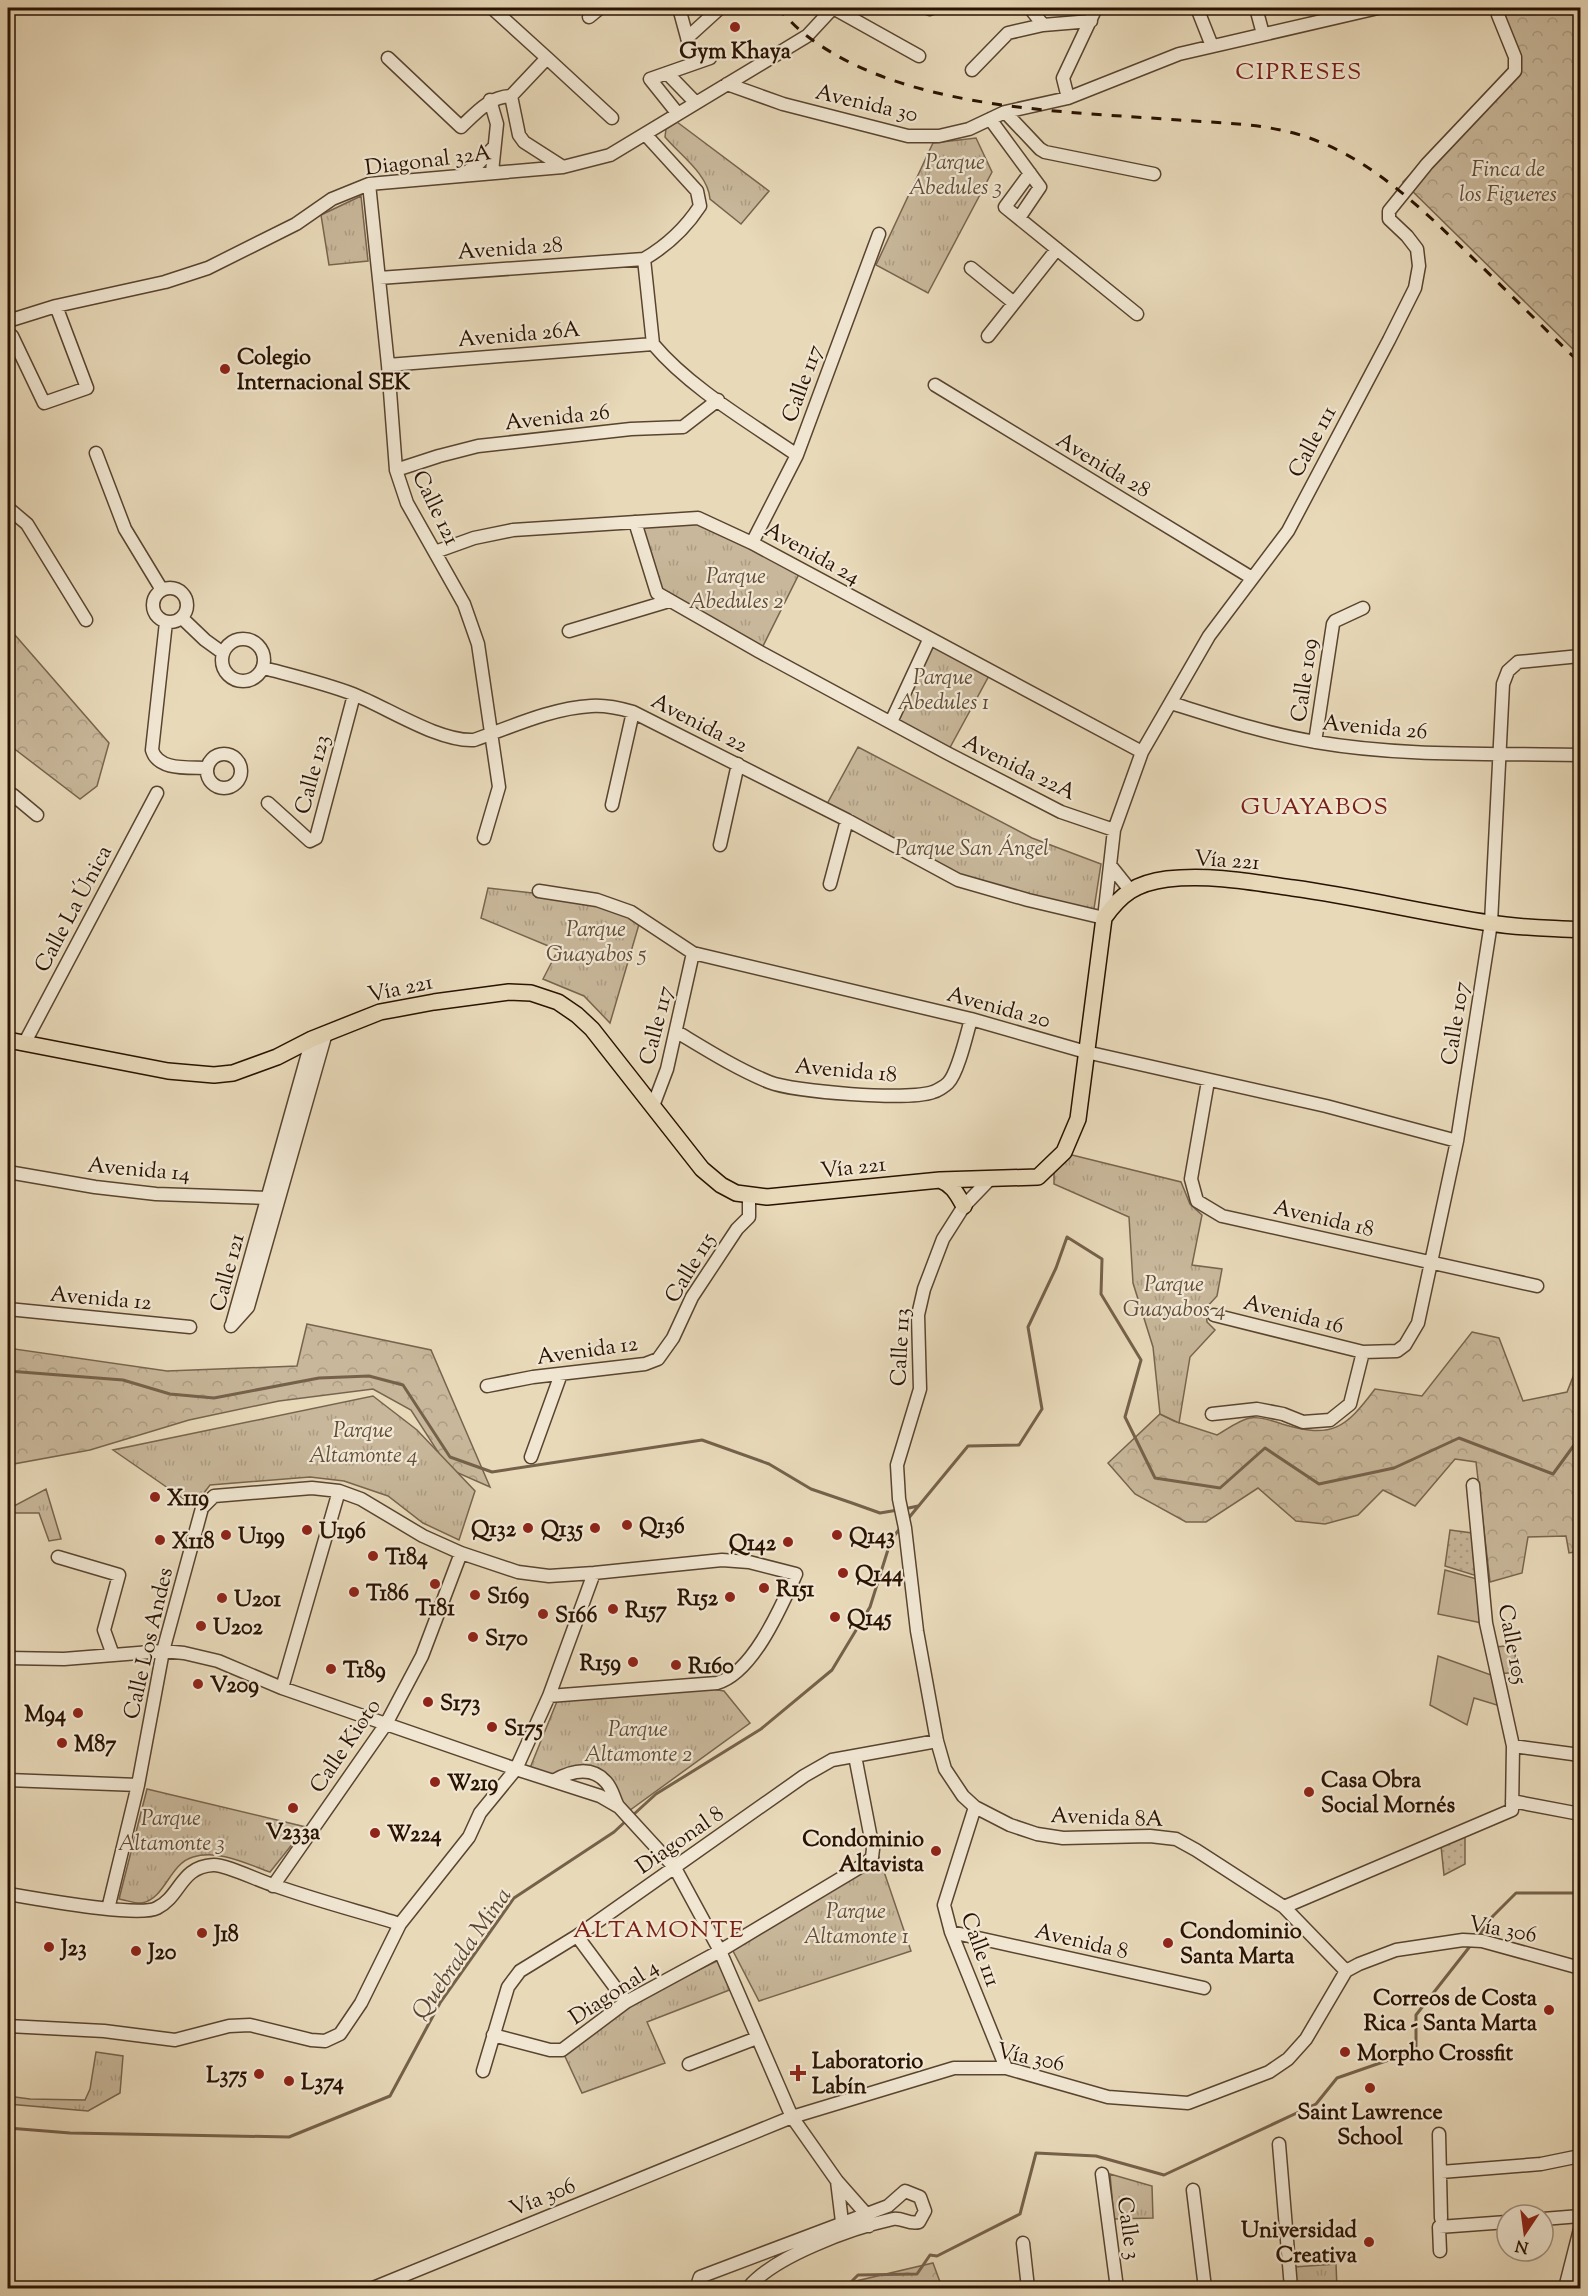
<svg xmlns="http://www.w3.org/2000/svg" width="1588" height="2296" font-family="'Sorts Mill Goudy',serif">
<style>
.grass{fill:url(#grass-dots);stroke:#78644e;stroke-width:1.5}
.forest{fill:url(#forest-crowns);stroke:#78644e;stroke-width:1.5}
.park{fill:url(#park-tufts);stroke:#78644e;stroke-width:1.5}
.garden{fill:#c8b79a;stroke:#78644e;stroke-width:1.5}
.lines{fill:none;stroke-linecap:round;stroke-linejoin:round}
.stream{stroke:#75614a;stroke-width:3}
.minor-casing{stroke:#59442f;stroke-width:15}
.major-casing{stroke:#291201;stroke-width:18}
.minor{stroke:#f0e6d2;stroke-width:12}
.major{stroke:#e8d9b9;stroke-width:15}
.rail{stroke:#291201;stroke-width:3;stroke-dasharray:10 10;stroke-linecap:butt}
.poi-dot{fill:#8f2418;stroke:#f0e6d2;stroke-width:2}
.labels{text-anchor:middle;stroke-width:4.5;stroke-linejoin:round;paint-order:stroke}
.poi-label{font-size:22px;font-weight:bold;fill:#291201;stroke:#f0e6d2;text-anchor:start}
.street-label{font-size:22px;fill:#291201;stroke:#f0e6d2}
.park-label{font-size:22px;font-style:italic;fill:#614c37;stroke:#f0e6d2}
.neighbourhood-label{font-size:24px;letter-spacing:1.5px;fill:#7a1f14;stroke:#f0e6d2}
.water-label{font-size:24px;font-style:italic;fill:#5b4631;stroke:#f0e6d2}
</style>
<defs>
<pattern id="grass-dots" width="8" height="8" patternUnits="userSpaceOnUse" patternTransform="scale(1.5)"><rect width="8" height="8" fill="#c8b79a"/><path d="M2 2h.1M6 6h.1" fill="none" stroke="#ac9c83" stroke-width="1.8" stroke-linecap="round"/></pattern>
<pattern id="forest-crowns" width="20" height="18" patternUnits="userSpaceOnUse" patternTransform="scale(1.5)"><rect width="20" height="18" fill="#c8b79a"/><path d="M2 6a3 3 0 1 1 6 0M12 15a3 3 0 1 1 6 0" fill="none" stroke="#ac9c83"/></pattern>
<pattern id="park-tufts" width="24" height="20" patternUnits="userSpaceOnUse" patternTransform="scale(1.5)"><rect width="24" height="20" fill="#c8b79a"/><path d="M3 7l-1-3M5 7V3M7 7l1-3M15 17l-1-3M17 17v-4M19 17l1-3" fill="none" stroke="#ac9c83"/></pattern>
</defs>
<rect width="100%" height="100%" fill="#e8d9b9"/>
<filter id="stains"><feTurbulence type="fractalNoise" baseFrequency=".00333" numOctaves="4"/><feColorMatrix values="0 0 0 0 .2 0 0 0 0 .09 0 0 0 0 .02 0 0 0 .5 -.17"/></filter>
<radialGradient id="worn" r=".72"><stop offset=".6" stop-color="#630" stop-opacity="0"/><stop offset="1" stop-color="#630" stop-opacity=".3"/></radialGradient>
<path class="grass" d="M1450,1530L1472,1533L1477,1576L1445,1566Z
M1465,1836V1864L1444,1875L1441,1846Z"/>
<path class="forest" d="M1501,8H1580V356L1403,182L1514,68Z
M8,627L109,743L97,786L80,799L8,744Z
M307,1324L431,1350L490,1487L449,1469L411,1410L373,1389L279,1401L189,1420L90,1450L8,1465V1348L167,1371L297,1366Z
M1472,1332L1499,1338L1523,1401L1567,1392L1580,1359V1551L1569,1553L1566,1536L1528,1537L1522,1573L1490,1582L1476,1462L1455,1459L1415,1506L1383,1490L1358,1515L1325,1524L1296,1521L1258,1488L1206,1522H1186L1135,1494L1108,1463L1160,1414L1174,1421L1217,1435C1226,1430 1239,1420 1250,1418C1260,1416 1273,1421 1282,1424C1332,1439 1345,1429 1375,1389L1422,1396Z
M933,2263L940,2282L902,2288H836L839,2285Z"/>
<path class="park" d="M677,122L769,191L741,224L710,199C708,174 680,155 665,137L666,129Z
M976,138L992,172L928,293L876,265L933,143Z
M361,196L368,261L329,265L321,215Z
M698,518L801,570L760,652L657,593L635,522Z
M929,640L991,672L947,753L891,722Z
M858,747L1032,838L1101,864L1093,915L958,880L827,804Z
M488,888L578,898L640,921L610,1023L584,996L543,979L558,950L481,918Z
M1072,1155L1181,1182L1190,1204L1202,1215L1192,1265L1222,1269L1217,1296L1206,1308L1207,1322L1215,1330L1190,1357L1179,1423L1160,1414L1153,1347L1133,1283L1129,1217L1054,1184V1168Z
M373,1396L417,1430L475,1491L459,1540L423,1523L388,1496L344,1481L310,1477L210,1485L194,1506L113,1450Z
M46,1489L61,1539L49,1541L39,1513H15L12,1507Z
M688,1685L724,1691L750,1723L626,1813L593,1774L559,1777L530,1768L560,1694Z
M147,1789L306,1827L270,1872C247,1864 218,1849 193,1857C169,1864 166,1898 142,1903C136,1904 126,1900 119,1899Z
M879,1857L911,1951L759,2001L732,1949Z
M721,1959L732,1989L647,2022L665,2063L582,2093L562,2050L624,2007Z
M96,2052L123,2056L120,2093L88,2111L8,2104V2096L30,2099L85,2100L90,2089Z
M1110,2174L1152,2186L1153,2218L1114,2219Z
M1336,2264L1337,2288H1295L1294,2267Z"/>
<path class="garden" d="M1445,1570L1477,1579L1482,1623L1438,1614Z
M1514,1645L1517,1672L1499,1674L1496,1647Z
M1438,1656L1494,1676L1500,1706L1474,1698L1467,1725L1430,1705Z"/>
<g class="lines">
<path class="stream" d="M8,1371L123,1380L170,1394L214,1398L319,1378L369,1376L403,1385L450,1457L492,1472L702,1440L769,1464L811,1489L852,1503L880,1513L898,1510
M904,1509L918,1506
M907,1520L968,1446L1019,1445L1042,1409L1028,1327L1056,1268L1067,1237L1102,1259L1101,1294L1141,1360L1125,1417L1155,1478L1220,1488L1265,1448L1319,1484L1394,1468L1459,1438L1553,1474L1580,1437
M633,1815L656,1794L761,1729L832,1670L870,1607L891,1540L901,1527
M1477,1938L1493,1916L1516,1893H1580
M8,2128L70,2133L289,2137L390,2096L440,2003L514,1898L614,1832L628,1819
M845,2288L858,2275L917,2274L930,2255L937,2256L1020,2214L1036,2153L1096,2156L1164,2175L1316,2104L1337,2078L1406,2054L1416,2046V2015L1471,1945"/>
<g class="minor-casing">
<path id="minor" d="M679,8L694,63
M833,8L919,56
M928,8L930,9
M1030,8L1043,25
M1197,8L1212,46
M1256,8L1263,34
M589,17L600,8
M687,38L720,8
M388,58L461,127C477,112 489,97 511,96L547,58L492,8
M547,58L612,118
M972,70L1008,33L1043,25L1091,21
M667,73L696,103
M727,84L783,104L908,136H939L969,129L1005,112L1068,98L1179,54L1378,8
M511,96L519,135L524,142L563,167
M1068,98L1063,78L1096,8
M490,100L497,124L492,172
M1005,112L1040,149L1045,152L1154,174
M678,114L650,79L710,58
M990,119L1040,187L1019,218
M645,134L697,191L700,206C685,229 668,245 644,259L653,344
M1030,173L1005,207L1137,314
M463,174L476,166L494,147
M369,184L388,365L396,470L407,503L464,604L478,644L499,787L484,838
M971,268L1014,303
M379,278L644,259
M8,321L56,306L165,282L208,268L296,224L332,199L369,184L563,167L610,155L807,36L833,8
M12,336L44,403L87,388L56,306
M988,336L1057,249
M653,344C690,388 749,422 797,455
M388,365L653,344
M935,385L1252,578
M96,453L125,529L162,590
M396,470L439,456L478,446L631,429L683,427L718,400
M8,508L27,524L86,620
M635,522L657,593L760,652L947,753L1061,812L1114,830
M752,543L797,455L879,234
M435,552L474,538L513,530L698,518L752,543L1142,752
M153 605a17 17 0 1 1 34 0a17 17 0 1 1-34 0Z
M182,618L205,640L223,653
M166,622L152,750C158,771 189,767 207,768
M569,631L669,601
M222 660a21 21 0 1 1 42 0a21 21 0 1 1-42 0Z
M264,668C294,676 324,683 353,694C388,708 439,742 474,740C511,727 552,708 591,706C605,705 619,708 633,712L847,820L958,880L1028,900L1104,918L1114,830L1142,752L1209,636L1288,531L1389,340L1415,288L1419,266L1417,249L1407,236L1389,219V211L1427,164L1515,71V57L1498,15V8
M1171,703C1219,718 1267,734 1316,742C1403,757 1493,753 1580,755
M891,722L929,640
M1315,742L1333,624L1335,621L1363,608
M207 771a17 17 0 1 1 34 0a17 17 0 1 1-34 0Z
M8,798L13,795L37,815
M268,803L310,841L316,838L354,695
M612,805L633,712
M720,845L738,764
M1110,865L1130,890
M830,884L847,820
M539,891L597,900L631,912L693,953L971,1019L1086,1052L1326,1106L1457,1141
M677,1032C707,1050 737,1069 769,1082C794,1092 908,1101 933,1092C937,1091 945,1086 948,1083C958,1073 967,1033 971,1019
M24,1044L157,793
M1208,1081L1191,1179L1197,1201L1222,1216L1537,1286
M653,1106L667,1069L693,953
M8,1172L95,1187L156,1194L268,1198
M990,1179L964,1206L943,1239L924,1289L918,1315L920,1389L897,1465L899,1499L905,1528L917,1631L937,1741L945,1769L963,1796L975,1807L1010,1825L1037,1834L1063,1838L1150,1836L1176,1839L1196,1850L1284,1907L1346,1971
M8,1309L190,1327
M1214,1315L1363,1352L1397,1351L1405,1345L1418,1323L1457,1141L1491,923L1503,684L1508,671L1518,662L1580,656
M232,1324L312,1039
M231,1326L248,1307L326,1033
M487,1386L533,1377L645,1364L658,1359L673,1338L692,1297L737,1229L749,1217V1196
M1212,1414L1257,1409L1283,1414L1303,1422L1330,1420L1350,1404L1363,1352
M531,1457L561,1374
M58,1557L119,1575L104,1630L113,1655
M8,1658L64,1659L163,1651L184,1653L218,1661L282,1688L516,1769L600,1796L619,1807L675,1868L720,1951L792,2117L837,2181L867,2215L869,2226
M282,1688L339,1491
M1513,1746L1580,1755
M8,1780L138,1785
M553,1781C569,1772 590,1765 605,1781C612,1787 614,1799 618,1806
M1512,1801L1580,1814
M975,1807L944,1905L951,1932L1006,2068
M273,1886L386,1724L422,1656L461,1553
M8,1894C34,1898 138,1918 157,1908C181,1896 180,1867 213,1865C225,1864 259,1881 273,1885C315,1900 358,1911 400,1924
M1284,1907L1512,1810L1513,1746L1486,1623L1473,1485
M108,1909L138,1785L163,1651L202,1508L214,1496L312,1488L339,1491L361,1499L423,1536L461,1553L518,1572L549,1576L594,1573L722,1560L749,1562L796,1574C781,1607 753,1673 717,1683L549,1696
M951,1932L1204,1988
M577,1936L626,2002
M8,2026L104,2031L175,2040L229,2026L250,2025L311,2040L325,2041L340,2034L361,2003L400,1924L469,1837L480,1813L516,1769L549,1696L594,1573
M493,2035L550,2050H562L626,2002L720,1951L865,1864L872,1857L873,1849L855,1756
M689,2064L757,2038
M483,2071L508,1987L520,1971L577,1936L804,1776L832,1760L937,1741
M1439,2134L1441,2218
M1279,2144L1291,2288H1287
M1441,2172L1541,2164L1580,2156
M1102,2174L1117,2288
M837,2181L843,2230
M1193,2190L1205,2288
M1543,2219L1580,2216
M1023,2243L1028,2288
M1440,2251L1439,2227L1507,2222
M373,2288L792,2117L954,2068H1006L1108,2097L1188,2103L1269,2072L1288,2059L1306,2039L1346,1971L1359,1964L1396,1950L1463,1940L1482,1941L1580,1968
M698,2288L697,2286L700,2277L888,2206L905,2191L920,2197L925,2211L919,2222C909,2225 902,2217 893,2219C852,2228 774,2256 748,2288
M1565,2288L1580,2229"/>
</g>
<g class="major-casing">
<path id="major" d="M8,1040L168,1071L214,1075L233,1073L277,1057L312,1039L380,1012L434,1002L509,992L531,993L558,1002L577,1015L592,1029L702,1169L721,1185L736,1193L767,1197L940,1180L1038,1177L1064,1152L1078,1119L1104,918C1121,894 1136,883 1167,879C1209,874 1252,882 1293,888C1359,897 1424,913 1490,923C1520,928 1551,928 1580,930
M940,1180C953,1185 957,1194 964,1206"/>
</g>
<use href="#minor" class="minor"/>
<use href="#major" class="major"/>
<path class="rail" d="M777,8C787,17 796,28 807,36C904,110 1061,111 1179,120C1219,123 1258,123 1297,134C1370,155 1425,212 1478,263C1512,296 1546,330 1580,363"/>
</g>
<g class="poi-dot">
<circle cx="735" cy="27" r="6"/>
<circle cx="225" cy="369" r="6"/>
<circle cx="155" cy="1497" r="6"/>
<circle cx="627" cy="1525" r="6"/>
<circle cx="528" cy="1528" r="6"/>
<circle cx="595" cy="1528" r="6"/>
<circle cx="307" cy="1530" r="6"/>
<circle cx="226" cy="1535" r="6"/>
<circle cx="837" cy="1535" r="6"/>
<circle cx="160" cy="1540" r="6"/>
<circle cx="788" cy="1542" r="6"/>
<circle cx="373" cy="1556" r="6"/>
<circle cx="843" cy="1573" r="6"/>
<circle cx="435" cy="1584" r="6"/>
<circle cx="764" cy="1588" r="6"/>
<circle cx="354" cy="1592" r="6"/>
<circle cx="475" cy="1595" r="6"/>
<circle cx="730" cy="1597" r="6"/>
<circle cx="222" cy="1598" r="6"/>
<circle cx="613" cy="1609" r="6"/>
<circle cx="543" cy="1614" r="6"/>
<circle cx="835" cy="1617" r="6"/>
<circle cx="201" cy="1626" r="6"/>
<circle cx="473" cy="1637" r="6"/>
<circle cx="633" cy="1662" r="6"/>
<circle cx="676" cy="1665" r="6"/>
<circle cx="331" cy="1669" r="6"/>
<circle cx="198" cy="1684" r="6"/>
<circle cx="428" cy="1702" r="6"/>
<circle cx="78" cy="1713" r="6"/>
<circle cx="492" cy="1727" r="6"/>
<circle cx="62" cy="1743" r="6"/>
<circle cx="435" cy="1782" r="6"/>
<circle cx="1309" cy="1792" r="6"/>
<circle cx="293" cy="1808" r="6"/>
<circle cx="375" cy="1833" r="6"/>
<circle cx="936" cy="1851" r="6"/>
<circle cx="202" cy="1933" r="6"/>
<circle cx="1168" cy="1943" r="6"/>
<circle cx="49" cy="1947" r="6"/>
<circle cx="136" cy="1951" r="6"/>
<circle cx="1549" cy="2010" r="6"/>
<circle cx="1345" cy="2052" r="6"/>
<path d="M795 2064h6v6h6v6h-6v6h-6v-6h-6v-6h6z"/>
<circle cx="259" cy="2074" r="6"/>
<circle cx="289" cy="2081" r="6"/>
<circle cx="1370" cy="2088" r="6"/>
<circle cx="1369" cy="2242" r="6"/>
</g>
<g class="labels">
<g class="poi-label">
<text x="735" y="58" text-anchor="middle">Gym Khaya</text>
<text x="237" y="364">Colegio<tspan x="237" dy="25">Internacional SEK</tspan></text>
<text x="167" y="1505">X119</text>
<text x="639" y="1533">Q136</text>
<text x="516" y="1536" text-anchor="end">Q132</text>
<text x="583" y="1536" text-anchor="end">Q135</text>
<text x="319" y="1538">U196</text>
<text x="238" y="1543">U199</text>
<text x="849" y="1543">Q143</text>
<text x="172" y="1548">X118</text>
<text x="776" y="1550" text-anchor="end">Q142</text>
<text x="385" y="1564">T184</text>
<text x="855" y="1581">Q144</text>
<text x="776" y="1596">R151</text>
<text x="366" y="1600">T186</text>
<text x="487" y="1603">S169</text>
<text x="718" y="1605" text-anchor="end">R152</text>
<text x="234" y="1606">U201</text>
<text x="435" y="1615" text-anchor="middle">T181</text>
<text x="625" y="1617">R157</text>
<text x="555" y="1622">S166</text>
<text x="847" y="1625">Q145</text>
<text x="213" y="1634">U202</text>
<text x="485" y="1645">S170</text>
<text x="621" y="1670" text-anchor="end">R159</text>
<text x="688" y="1673">R160</text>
<text x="343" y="1677">T189</text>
<text x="210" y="1692">V209</text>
<text x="440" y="1710">S173</text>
<text x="66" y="1721" text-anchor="end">M94</text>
<text x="504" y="1735">S175</text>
<text x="74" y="1751">M87</text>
<text x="1321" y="1787">Casa Obra<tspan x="1321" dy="25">Social Mornés</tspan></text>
<text x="447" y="1790">W219</text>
<text x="293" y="1839" text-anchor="middle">V233a</text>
<text x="387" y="1841">W224</text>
<text x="924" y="1846" text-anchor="end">Condominio<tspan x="924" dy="25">Altavista</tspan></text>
<text x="1180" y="1938">Condominio<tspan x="1180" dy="25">Santa Marta</tspan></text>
<text x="214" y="1941">J18</text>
<text x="61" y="1955">J23</text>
<text x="148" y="1959">J20</text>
<text x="1537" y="2005" text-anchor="end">Correos de Costa<tspan x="1537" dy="25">Rica - Santa Marta</tspan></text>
<text x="1357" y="2060">Morpho Crossfit</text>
<text x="812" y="2068">Laboratorio<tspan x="812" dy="25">Labín</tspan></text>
<text x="247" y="2082" text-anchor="end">L375</text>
<text x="301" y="2089">L374</text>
<text x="1370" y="2119" text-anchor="middle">Saint Lawrence<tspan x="1370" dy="25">School</tspan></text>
<text x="1357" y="2237" text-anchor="end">Universidad<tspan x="1357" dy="25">Creativa</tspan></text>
</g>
<g class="street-label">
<text transform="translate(867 102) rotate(13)" y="8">Avenida 30</text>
<text transform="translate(428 159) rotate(-7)" y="8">Diagonal 32A</text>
<text transform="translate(510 247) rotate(-4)" y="8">Avenida 28</text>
<text transform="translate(519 333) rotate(-5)" y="8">Avenida 26A</text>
<text transform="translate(801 383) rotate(-70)" y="8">Calle 117</text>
<text transform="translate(557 416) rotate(-6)" y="8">Avenida 26</text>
<text transform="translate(1311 441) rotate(-62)" y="8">Calle 111</text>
<text transform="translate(1104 464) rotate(31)" y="8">Avenida 28</text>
<text transform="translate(437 507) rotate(64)" y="8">Calle 121</text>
<text transform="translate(813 552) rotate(29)" y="8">Avenida 24</text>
<text transform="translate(1303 680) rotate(-82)" y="8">Calle 109</text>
<text transform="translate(700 722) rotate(27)" y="8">Avenida 22</text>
<text transform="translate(1375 726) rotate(5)" y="8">Avenida 26</text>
<text transform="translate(1020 766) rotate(26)" y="8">Avenida 22A</text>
<text transform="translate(311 774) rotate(-75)" y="8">Calle 123</text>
<text transform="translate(1227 859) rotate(4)" y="8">Vía 221</text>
<text transform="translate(72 908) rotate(-62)" y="8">Calle La Única</text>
<text transform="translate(400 987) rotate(-12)" y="8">Vía 221</text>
<text transform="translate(999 1006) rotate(15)" y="8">Avenida 20</text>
<text transform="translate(1454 1023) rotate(-81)" y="8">Calle 107</text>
<text transform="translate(655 1025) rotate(-76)" y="8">Calle 117</text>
<text transform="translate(846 1069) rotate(5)" y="8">Avenida 18</text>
<text transform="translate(853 1166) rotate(-6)" y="8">Vía 221</text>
<text transform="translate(139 1168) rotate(5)" y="8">Avenida 14</text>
<text transform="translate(1324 1217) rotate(13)" y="8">Avenida 18</text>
<text transform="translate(689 1267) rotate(-59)" y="8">Calle 115</text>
<text transform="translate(226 1272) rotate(-75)" y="8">Calle 121</text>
<text transform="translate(101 1297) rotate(5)" y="8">Avenida 12</text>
<text transform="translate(1294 1313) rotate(14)" y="8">Avenida 16</text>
<text transform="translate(899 1347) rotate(-87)" y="8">Calle 113</text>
<text transform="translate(587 1349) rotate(-8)" y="8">Avenida 12</text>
<text transform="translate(147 1643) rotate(-77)" y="8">Calle Los Andes</text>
<text transform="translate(1514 1644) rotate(79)" y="8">Calle 105</text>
<text transform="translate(344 1745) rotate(-56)" y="8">Calle Kioto</text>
<text transform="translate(1107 1816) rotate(2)" y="8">Avenida 8A</text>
<text transform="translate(679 1839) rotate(-35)" y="8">Diagonal 8</text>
<text transform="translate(1503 1928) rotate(10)" y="8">Vía 306</text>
<text transform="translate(1082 1940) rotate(13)" y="8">Avenida 8</text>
<text transform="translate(982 1949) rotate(70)" y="8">Calle 111</text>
<text transform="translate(613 1991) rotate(-33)" y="8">Diagonal 4</text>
<text transform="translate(1031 2056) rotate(12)" y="8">Vía 306</text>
<text transform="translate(542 2196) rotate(-22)" y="8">Vía 306</text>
<text transform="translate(1130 2228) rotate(82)" y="8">Calle 3</text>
</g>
<g class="park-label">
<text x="955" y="169">Parque<tspan x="955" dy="25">Abedules 3</tspan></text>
<text x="1508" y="176">Finca de<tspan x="1508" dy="25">los Figueres</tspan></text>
<text x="736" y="583">Parque<tspan x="736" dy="25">Abedules 2</tspan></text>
<text x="943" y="684">Parque<tspan x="943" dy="25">Abedules 1</tspan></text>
<text x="972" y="855">Parque San Ángel</text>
<text x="596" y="936">Parque<tspan x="596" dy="25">Guayabos 5</tspan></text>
<text x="1174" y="1291">Parque<tspan x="1174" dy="25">Guayabos 4</tspan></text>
<text x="363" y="1437">Parque<tspan x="363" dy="25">Altamonte 4</tspan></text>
<text x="638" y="1736">Parque<tspan x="638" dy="25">Altamonte 2</tspan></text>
<text x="171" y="1825">Parque<tspan x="171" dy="25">Altamonte 3</tspan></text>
<text x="856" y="1918">Parque<tspan x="856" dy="25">Altamonte 1</tspan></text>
</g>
<g class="neighbourhood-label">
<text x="1299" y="79">CIPRESES</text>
<text x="1315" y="814">GUAYABOS</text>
<text x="659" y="1937">ALTAMONTE</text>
</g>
<g class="water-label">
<text transform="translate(461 1953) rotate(-55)" y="8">Quebrada Mina</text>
</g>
</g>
<rect width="1588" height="2296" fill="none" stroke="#e8d9b9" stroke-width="30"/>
<rect x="9" y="9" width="1570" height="2278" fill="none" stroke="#291201" stroke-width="3"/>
<rect x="15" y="15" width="1558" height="2266" fill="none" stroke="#291201" stroke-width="1.5"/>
<g transform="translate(1525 2233) rotate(193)"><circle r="28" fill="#f0e6d2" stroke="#a0917e" stroke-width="1.5"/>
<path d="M0-4.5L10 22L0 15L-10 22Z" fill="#8f2418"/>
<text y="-9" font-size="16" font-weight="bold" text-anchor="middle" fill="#291201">N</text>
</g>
<rect width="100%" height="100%" filter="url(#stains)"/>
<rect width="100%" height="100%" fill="url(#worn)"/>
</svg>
